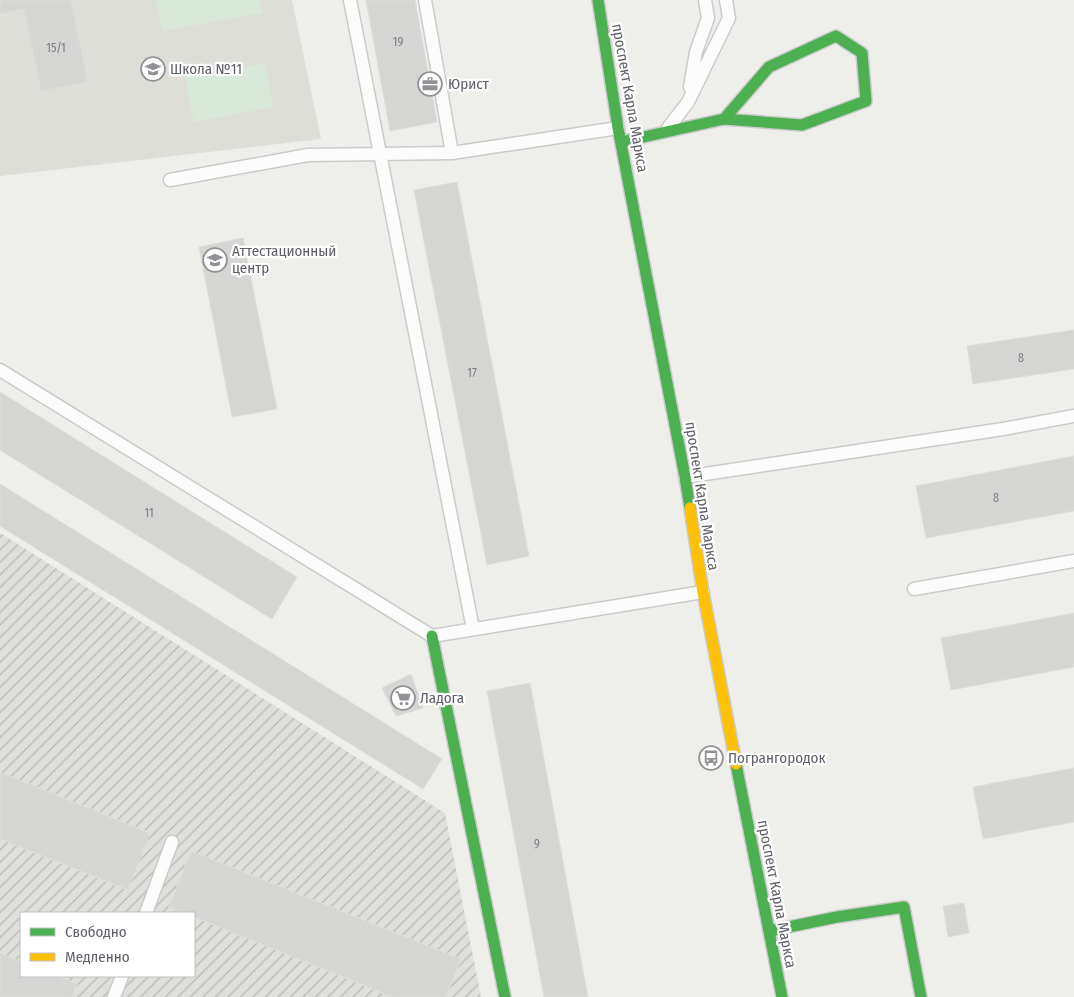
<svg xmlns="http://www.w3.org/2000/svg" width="1074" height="997" font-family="'Fira Sans Condensed',sans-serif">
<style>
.industrial{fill:url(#industrial-furrows)}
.education{fill:#deded8}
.pitch{fill:#d8e9da}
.building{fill:#d5d5d3;stroke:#ddddd9}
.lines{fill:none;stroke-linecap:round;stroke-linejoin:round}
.lane-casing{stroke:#cbcbcc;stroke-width:15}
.fast-casing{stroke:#cbcbcc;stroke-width:14}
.slow-casing{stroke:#cbcbcc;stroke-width:14}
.lane{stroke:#fcfcfc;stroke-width:12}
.fast{stroke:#4caf50;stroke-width:11}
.slow{stroke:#ffc107;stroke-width:11}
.labels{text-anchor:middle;stroke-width:4.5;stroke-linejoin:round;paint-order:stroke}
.number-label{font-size:12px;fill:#7e7e83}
.poi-label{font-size:15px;fill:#5f6067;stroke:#fff;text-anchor:start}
.street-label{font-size:15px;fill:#5f6067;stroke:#fff}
</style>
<defs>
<pattern id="industrial-furrows" width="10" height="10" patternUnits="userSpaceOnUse" patternTransform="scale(1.25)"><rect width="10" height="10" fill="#dededa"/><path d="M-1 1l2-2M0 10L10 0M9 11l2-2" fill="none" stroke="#b7b7b5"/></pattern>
</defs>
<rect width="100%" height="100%" fill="#eeeeea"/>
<path class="industrial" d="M0,533L445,813L481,997H446L461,959L191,852L169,907L184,913H21V962L0,953V839L127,890L150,833L0,772Z
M194,917L393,997H72L77,984L56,976H194Z"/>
<path class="education" d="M0,0H292L321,139L0,176Z"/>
<path class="pitch" d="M156,0H260L262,13L162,31Z
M265,63L273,107L194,122L185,78Z"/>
<path class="building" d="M0,0H71L88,82L41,91L24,9L0,14Z
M366,0H415L437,122L390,131Z
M457,182L529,556L487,565L414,190Z
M243,238L277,409L232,417L199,247Z
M1074,330V369L973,384L967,346Z
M0,392L297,577L272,619L0,450Z
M1074,456V511L926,538L916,486Z
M0,484L442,759L423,789L0,526Z
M1074,613V667L951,690L941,638Z
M411,674L423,708L396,716L382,688Z
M530,683L588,997H544L487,691Z
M1074,768V822L983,839L973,787Z
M0,772L150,833L128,890L0,839Z
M191,851L461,959L446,997H393L194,917V913H184L169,907Z
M964,903L969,933L948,937L943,906Z
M0,953L21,962V976H56L77,984L72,997H0Z"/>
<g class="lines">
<g class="lane-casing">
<path id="lane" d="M350,0L473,629
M425,0L452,153
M690,87L696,52L708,18L705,0
M668,128L688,102L729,18L726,0
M170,180L308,155L452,153L618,128
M0,370L432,636L703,592
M685,477L1003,429L1074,416
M914,589L1074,561
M146,913L172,842
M114,997L122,976"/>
</g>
<g class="fast-casing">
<path id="fast" d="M598,0L618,128L685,477L690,508
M621,142L724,119L769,67L836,36L862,53L866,101L802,125L724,119
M432,636L505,997
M736,764L782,997
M769,931L837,917L904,907L921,997"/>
</g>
<g class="slow-casing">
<path id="slow" d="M690,508L703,592L736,764"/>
</g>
<use href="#lane" class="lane"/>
<use href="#fast" class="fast"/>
<use href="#slow" class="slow"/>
</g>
<defs>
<g id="school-ring" transform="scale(1.25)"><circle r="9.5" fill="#fff" stroke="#919295" stroke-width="1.5"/><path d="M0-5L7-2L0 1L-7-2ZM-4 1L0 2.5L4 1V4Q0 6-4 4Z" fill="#919295"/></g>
<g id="office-ring" transform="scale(1.25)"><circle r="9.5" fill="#fff" stroke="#919295" stroke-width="1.5"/><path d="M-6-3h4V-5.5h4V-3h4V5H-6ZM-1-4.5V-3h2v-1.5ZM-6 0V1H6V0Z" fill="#919295"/></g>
<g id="supermarket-ring" transform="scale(1.25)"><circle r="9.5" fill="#fff" stroke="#919295" stroke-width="1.5"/><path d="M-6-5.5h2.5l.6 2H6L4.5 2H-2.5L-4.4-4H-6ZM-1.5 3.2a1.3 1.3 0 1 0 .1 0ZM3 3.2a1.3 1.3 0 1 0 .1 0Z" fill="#919295"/></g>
<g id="bus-ring" transform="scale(1.25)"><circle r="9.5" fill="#fff" stroke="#919295" stroke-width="1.5"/><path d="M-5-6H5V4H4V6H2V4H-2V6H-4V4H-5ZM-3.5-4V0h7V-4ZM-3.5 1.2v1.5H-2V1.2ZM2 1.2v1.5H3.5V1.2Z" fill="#919295"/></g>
</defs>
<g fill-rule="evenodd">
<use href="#school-ring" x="153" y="69"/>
<use href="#office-ring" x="430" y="84"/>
<use href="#school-ring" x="215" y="260"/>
<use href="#supermarket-ring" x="403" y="698"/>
<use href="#bus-ring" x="711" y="758"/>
</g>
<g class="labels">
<g class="number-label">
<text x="398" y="46">19</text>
<text x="56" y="52">15/1</text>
<text x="1021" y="362">8</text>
<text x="472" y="377">17</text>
<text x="996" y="502">8</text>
<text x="149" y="517">11</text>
<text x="537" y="848">9</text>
</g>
<g class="poi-label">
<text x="170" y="74">Школа №11</text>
<text x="448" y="89">Юрист</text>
<text x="232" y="256">Аттестационный<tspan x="232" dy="17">центр</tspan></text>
<text x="420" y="703">Ладога</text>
<text x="728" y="763">Погрангородок</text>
</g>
<g class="street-label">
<text transform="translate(630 98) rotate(80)" y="5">проспект Карла Маркса</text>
<text transform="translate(702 496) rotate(81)" y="5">проспект Карла Маркса</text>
<text transform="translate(777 894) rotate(79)" y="5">проспект Карла Маркса</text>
</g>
</g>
<rect x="20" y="912" width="175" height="65" fill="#ffffff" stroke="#bfbfc2"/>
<rect x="30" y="928" width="25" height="8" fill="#4caf50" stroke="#bfbfc2"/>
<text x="65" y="937" font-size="15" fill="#5f6067">Свободно</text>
<rect x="30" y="953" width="25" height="8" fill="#ffc107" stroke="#bfbfc2"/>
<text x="65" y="962" font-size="15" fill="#5f6067">Медленно</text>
</svg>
